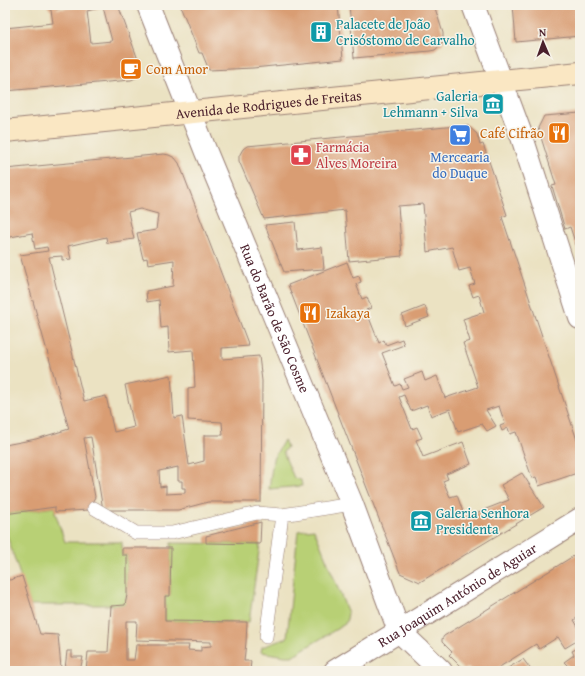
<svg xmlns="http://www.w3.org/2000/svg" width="585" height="676" font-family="'Gentium Book Plus',serif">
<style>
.green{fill:#b8d074;stroke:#817850}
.building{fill:#d99d73;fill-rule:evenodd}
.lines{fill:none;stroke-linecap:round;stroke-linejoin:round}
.lane-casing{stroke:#9a8076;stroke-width:14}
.street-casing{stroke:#9a8076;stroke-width:24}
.secondary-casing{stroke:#9a8076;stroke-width:24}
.lane{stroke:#fff;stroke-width:13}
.street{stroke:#fff;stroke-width:22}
.secondary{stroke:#fae7c3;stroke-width:22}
.labels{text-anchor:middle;stroke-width:3;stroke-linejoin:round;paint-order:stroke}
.culture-label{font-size:14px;fill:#0d838f;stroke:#f7f3e8;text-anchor:start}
.food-label{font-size:14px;fill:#c56008;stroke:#f7f3e8;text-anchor:start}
.street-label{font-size:14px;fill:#4a1f2b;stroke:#f7f3e8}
.health-label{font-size:14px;fill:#be3a42;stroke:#f7f3e8;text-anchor:start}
.shop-label{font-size:14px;fill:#366cbe;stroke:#f7f3e8}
</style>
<rect width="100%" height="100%" fill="#f7f3e8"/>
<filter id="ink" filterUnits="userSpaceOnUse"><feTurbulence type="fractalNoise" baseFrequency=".025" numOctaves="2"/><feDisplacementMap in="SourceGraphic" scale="8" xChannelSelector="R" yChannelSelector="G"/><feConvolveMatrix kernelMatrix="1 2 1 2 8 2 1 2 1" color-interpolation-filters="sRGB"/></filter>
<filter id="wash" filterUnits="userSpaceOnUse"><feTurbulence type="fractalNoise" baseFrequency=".012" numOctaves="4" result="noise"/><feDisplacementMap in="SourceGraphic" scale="16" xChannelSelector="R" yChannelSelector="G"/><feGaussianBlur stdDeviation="0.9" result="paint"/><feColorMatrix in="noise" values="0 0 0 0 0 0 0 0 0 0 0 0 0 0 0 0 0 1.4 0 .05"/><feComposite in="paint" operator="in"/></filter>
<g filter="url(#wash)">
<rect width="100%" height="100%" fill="#ebe2c2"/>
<path class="green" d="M284,440L287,447L283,452L294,478L301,480L302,486L269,489L273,459Z
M55,507V512L65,542H122V555H127V595L125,605H30L5,530V514Z
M314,529L348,613L347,619L345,624L292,656H285L261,652L262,647L287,638L298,531Z
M171,543L260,544L249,622L165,621V596L170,595Z"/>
<g id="blocks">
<path class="building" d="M47,5H63L56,9L86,7L85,5H118L140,65L141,70L138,77L131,80L5,91V28L53,23L51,10H50ZM103,7L112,41L91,43L87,11Z
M180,5H338L343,59L253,68L209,70L202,53H199Z
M349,5H434L443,33V43L435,50L430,51L354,58Z
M513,5H580V36L516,42Z
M580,113V257L570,227L565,229L552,186L556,185L538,128L544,116Z
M467,125L477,134L480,145L483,144L493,173L507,215L502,217L580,449V472L539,486L536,477L532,478L516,432L510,434L508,428L502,431L500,426L505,424L499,406L486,410L496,426L487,431L482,424L458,432L450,409L431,416L427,405L411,411L404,395L399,397L412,429L417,427L422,438L416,440L423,457L463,442L471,464L446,474L448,479L443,481L450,497L457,495L463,512H461L463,518L509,500L501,485L522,473L544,507L420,582L400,573L288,285L347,262L353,278L359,276L361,282L356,284L362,299L367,297L371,308L366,310L379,343L384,340L386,345L402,339L404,345L382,353L395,386L400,384L402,389L408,387L404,379L422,372L425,381L437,376L445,398L478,387L463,343L470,341L463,319L484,312L479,295L473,297L469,286L475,284L470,268L459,271L452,247L427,252L423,204L398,206L402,256L349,261L345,210L264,219L239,161V156L243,149L247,146Z
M164,154L169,155L175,158L179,163L249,346L222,348V359L259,356L262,381L261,502H208L178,510H103L91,437L84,438L95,497L88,510L55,512V507L5,514V445L36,439L69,429L20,255L48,251L47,247L35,249L32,233L5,238V169ZM140,209L158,214L156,230L137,233L143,259L147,258L148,264L174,260L173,286L146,291L147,302L159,300L161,328L168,327L169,352L193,350L195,387L188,388V420L222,422L223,435H204V461L189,465L182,416L174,418L171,375L125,385L134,427L114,432L106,396L84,401L49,257L62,256V260L71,259L68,246L106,237L107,243L134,239L128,212ZM178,467V481H182V488H185V493L166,494V486L160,487L159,471Z
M295,222L298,250L322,247L324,269L284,272L265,225Z
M425,306L429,317L405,326L402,315Z
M261,522L260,544L206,543V536Z
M122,548H171L170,596H165V621L247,622L246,642L244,661H251L250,671H86L88,652H108L111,606L125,605L127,595V555H122ZM126,621H137L136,640L211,642V646L201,647V651L188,650L189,645H136L134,660H126Z
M580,552V616L574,620L580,630V639L565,648L558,637L539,649L536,644L498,668L500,671H472L468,667L464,670L449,655L452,652L442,642V639L444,636Z
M22,576L40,634L58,635L61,668L65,669L67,651H72V657H83L80,671H5V579L10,580Z
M578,648L580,650V667L576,671H573L564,662L574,655L572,651Z
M523,659L532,671H503Z"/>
</g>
</g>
<g filter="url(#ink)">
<use href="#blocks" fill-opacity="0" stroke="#9a8076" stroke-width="1"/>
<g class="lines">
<g class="lane-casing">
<path id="lane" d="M94,508L136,533H172L257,513L282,515
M266,637L282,515L352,504"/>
</g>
<g class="street-casing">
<g id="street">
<path id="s1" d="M148,5L206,152L352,504L399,631L441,671"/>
<path d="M473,5L522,137L580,318"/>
<path id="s2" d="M335,671L580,519"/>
</g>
</g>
<g class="secondary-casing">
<g id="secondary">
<path id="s3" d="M5,131L580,73"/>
</g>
</g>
<use href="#lane" class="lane"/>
<use href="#street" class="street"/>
<use href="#secondary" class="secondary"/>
</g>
</g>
<defs>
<g id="building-square" transform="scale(1.15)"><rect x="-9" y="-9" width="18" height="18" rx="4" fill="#0f9aa8" stroke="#f7f3e8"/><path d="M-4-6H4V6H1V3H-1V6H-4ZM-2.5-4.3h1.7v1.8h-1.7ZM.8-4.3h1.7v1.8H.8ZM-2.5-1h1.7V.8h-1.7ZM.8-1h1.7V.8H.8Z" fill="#fff"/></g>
<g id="cafe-square" transform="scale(1.15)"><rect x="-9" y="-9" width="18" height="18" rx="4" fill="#e8710a" stroke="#f7f3e8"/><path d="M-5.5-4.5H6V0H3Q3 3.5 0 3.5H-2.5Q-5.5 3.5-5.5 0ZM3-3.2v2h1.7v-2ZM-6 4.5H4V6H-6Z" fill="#fff"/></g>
<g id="museum-square" transform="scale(1.15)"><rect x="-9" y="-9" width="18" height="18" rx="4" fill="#0f9aa8" stroke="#f7f3e8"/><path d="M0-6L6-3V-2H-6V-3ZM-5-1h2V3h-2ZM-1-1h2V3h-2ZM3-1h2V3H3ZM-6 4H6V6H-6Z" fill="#fff"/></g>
<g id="restaurant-square" transform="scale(1.15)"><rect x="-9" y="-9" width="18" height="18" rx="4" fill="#e8710a" stroke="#f7f3e8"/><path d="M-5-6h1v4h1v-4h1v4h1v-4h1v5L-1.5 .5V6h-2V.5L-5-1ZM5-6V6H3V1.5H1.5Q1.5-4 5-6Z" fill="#fff"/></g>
<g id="supermarket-square" transform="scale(1.15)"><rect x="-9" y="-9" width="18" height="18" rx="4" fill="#3f7fe0" stroke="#f7f3e8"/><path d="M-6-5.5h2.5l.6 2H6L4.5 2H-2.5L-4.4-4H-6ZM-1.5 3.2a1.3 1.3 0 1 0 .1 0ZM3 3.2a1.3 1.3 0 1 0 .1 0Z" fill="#fff"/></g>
<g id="pharmacy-square" transform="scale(1.15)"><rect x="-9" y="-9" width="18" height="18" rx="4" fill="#e0444e" stroke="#f7f3e8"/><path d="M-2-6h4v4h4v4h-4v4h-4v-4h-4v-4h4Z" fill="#fff"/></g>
</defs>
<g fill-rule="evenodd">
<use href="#building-square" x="321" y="32"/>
<use href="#cafe-square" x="131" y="69"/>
<use href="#museum-square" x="493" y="104"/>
<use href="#restaurant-square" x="559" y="133"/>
<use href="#supermarket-square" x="460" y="135"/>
<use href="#pharmacy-square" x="301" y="155"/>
<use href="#restaurant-square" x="310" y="313"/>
<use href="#museum-square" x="421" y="521"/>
</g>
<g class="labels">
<g class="culture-label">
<text x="336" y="29">Palacete de João<tspan x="336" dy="16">Crisóstomo de Carvalho</tspan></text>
<text x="478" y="101" text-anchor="end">Galeria<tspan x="478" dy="16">Lehmann + Silva</tspan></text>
<text x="436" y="518">Galeria Senhora<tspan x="436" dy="16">Presidenta</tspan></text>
</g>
<g class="food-label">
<text x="146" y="74">Com Amor</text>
<text x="544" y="138" text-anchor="end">Café Cifrão</text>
<text x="326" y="318">Izakaya</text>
</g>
<g class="street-label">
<text dy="5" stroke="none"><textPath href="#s3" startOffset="265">Avenida de Rodrigues de Freitas</textPath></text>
<text dy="5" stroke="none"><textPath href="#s1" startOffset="338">Rua do Barão de São Cosme</textPath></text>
<text dy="5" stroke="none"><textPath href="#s2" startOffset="144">Rua Joaquim António de Aguiar</textPath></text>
</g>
<g class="health-label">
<text x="316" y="152">Farmácia<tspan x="316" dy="16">Alves Moreira</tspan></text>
</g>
<g class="shop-label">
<text x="460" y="162">Mercearia<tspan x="460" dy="16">do Duque</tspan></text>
</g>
</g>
<rect width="585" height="676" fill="none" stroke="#f7f3e8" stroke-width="20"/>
<g transform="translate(543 42) rotate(358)" stroke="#f7f3e8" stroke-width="3" paint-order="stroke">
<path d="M0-3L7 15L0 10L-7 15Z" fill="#4a1f2b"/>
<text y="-6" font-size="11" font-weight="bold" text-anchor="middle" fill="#4a1f2b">N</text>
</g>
</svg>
